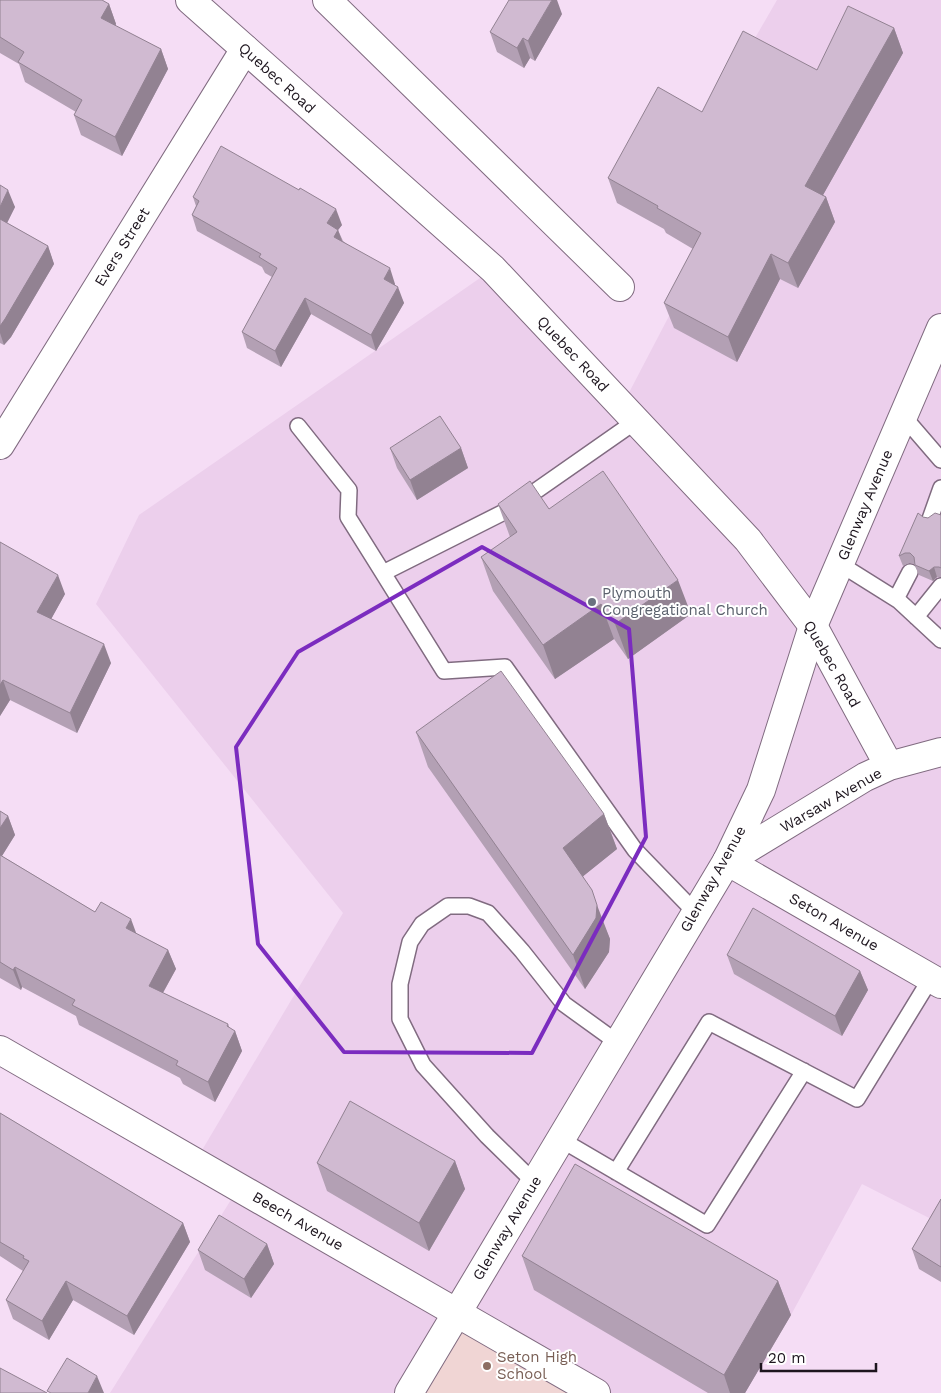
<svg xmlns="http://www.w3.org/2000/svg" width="941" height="1393" font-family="'Work Sans',sans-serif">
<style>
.built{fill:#eccfec}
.education{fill:#f0d5d4}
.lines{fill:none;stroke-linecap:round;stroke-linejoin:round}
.lane-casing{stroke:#806b80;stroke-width:18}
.street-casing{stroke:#806b80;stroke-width:30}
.secondary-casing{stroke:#806b80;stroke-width:30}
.primary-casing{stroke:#806b80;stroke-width:30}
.lane{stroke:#fff;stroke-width:15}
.street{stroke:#fff;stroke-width:28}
.secondary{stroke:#fff;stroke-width:28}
.primary{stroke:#fff;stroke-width:28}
.wall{fill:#b3a0b4}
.shaded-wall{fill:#928292}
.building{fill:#d0bad1;stroke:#928292}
.marked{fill:none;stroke:#7b2cbf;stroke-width:4;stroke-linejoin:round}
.worship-dot{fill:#6b7280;stroke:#fff;stroke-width:2}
.education-dot{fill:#8d6e63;stroke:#fff;stroke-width:2}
.labels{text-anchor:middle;stroke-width:4;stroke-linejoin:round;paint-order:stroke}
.street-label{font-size:15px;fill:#1d151e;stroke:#fff}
.worship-label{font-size:15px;fill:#5b616d;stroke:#fff;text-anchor:start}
.education-label{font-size:15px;fill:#785e54;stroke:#fff;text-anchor:start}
</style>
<rect width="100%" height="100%" fill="#f5ddf5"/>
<path class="built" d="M777,0H941V1224L862,1184L791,1315L745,1393H110L239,1187L195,1162L343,913L96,604L139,515L493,269L622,406L773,117L755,38Z"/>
<path class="education" d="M457,1312L596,1393H409Z"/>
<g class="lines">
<g class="lane-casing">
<path id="lane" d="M903,416L941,460
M636,421L510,509L383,573L444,671L505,667L635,850L696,913
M298,426L349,490L348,517L383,573
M930,519L941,488
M840,564L899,601L941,640
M896,599L910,572
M916,617L941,586
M560,1139L707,1225L804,1071
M616,1172L709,1022L857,1099L931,978
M534,1182L487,1136L423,1065L400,1019V984L410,942L422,924L448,906H469L488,913L522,951L564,1004L618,1043"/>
</g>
<g class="street-casing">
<path id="street" d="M327,0L620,287
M0,445L245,49
M727,861L941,984
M0,1050L596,1393"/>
</g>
<g class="secondary-casing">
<path id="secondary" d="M190,0L493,269L748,540L813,626L889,766
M727,861L865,777L889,766L941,752"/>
</g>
<g class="primary-casing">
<path id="primary" d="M409,1393L727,861L761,790L813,626L941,328"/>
</g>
<use href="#lane" class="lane"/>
<use href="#street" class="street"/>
<use href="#secondary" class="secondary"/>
<use href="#primary" class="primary"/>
</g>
<path class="wall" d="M0,0L109,4L116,24L115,26L161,49L168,69L122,156L81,135L74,115L76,112L25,82L19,64L0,53Z
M562,14L535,61L530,58L524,68L497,52L490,32Z
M894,28L903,53L823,195L826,197L835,222L798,288L780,279L737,362L674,328L664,303L693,249L666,233L664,229L617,203L608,178L702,112L817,70Z
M0,185L15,207L7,223L48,246L54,264L11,337L4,345L0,343Z
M193,197L342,225L338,230L343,241L395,284V285L404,303L376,351L311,314L281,367L247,348L242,332L272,277L265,273L262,267L197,231L192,215L196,206Z
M390,448H461L468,468L417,500L397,468Z
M498,504L549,509L691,614L628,659L614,639L555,679L493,591L481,557L510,537Z
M941,515V577H937L933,581L919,575L914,564L909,563L903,566L899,556L923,517L928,518Z
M0,542L65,594L51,619L111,663L77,733L10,700L0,716Z
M416,732L604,814L617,849L583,876L610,939L609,952L585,989L428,767Z
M0,811L8,816L15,835L2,856L95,912L168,950L176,969L163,993L235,1031L242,1051L215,1102L183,1084L180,1078L79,1025L76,1016L22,987L21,990L0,978Z
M727,955L860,971L868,990L842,1036L734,974Z
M0,1113L183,1223L190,1242L134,1335L73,1300L49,1340L13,1319L6,1300L23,1271L0,1256Z
M455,1161L465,1189L429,1251L327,1191L317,1163Z
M941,1199V1282L919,1269L912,1249Z
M267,1244L274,1264L251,1298L205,1270L198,1250Z
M522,1256L778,1281L791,1315L745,1393H708L534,1290Z"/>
<path class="shaded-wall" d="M552,0H557L562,14L535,61L528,41Z
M109,4L116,24L108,38L101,18Z
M894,28L903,53L814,211L805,186Z
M523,38L530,58L524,68L517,48Z
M161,49L168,69L122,156L115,137Z
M8,190L15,207L2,233L0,228V207Z
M826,197L835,222L798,288L788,263Z
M336,209L342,225L338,230L344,246L340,253L327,223Z
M48,246L54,264L11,337L4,345L0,333V326Z
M771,254L780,279L737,362L728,337Z
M390,268L395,284L389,295L384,279Z
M398,287L404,303L376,351L371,335Z
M305,298L311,314L281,367L275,351Z
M461,448L468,468L417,500L410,480Z
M934,567L937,577L933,581L929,571Z
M58,575L65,594L44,632L37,612Z
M678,580L691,614L628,659L615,624Z
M601,604L614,639L555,679L543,645Z
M104,644L111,663L77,733L70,713Z
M3,680L10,700L0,716V685Z
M604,814L617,849L576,882L563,848Z
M8,816L15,835L0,859V828Z
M597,905L610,939L609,952L585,989L573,955Z
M131,919L138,938L126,928Z
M168,950L176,969L156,1005L149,986Z
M15,967L22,987L21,990L13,970Z
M860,971L868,990L842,1036L835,1016Z
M228,1024L232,1036L235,1031L242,1051L215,1102L208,1082Z
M455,1161L465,1189L429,1251L419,1223Z
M183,1223L190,1242L134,1335L127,1316Z
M267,1244L274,1264L251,1298L244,1279Z
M66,1281L73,1300L49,1340L42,1321Z
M778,1281L791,1315L745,1393H730L724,1375Z
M97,1376L104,1393H88Z"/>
<path class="building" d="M0,0H102L109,4L101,18L161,49L115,137L74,115L82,100L18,62L24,52L0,37Z
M509,0H552L528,41L523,38L517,48L490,32Z
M848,6L894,28L805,186L826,197L788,263L771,254L728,337L664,303L701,233L657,208L658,206L608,178L658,87L702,112L743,31L817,70Z
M221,146L299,190L300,188L336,209L327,223L338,230L334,237L390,268L384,279L398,287L371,335L305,298L275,351L242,332L277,268L259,257L261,254L192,215L199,201L193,197Z
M0,185L8,190L0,207Z
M0,219L48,246L5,319L0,326Z
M440,416L461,448L410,480L390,448Z
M603,471L678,580L615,624L601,604L543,645L481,557L517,532L498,504L530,481L549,509Z
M918,513L923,517L928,518L935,513L941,515V568L939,567H934L929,571L915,565L914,557L910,553H905L899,556Z
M0,542L58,575L37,612L104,644L70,713L3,680L0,685Z
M501,671L604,814L563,848L592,890L597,905L596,918L573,955L416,732Z
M0,811L8,816L0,828Z
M0,855L95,912L101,902L131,919L126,928L168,950L149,986L228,1024L227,1026L235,1031L208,1082L176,1065L178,1061L72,1005L75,1000L15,967L13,970L0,962Z
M753,908L860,971L835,1016L727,955Z
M350,1101L455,1161L419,1223L317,1163Z
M0,1113L183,1223L127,1316L66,1281L42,1321L6,1300L29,1261L23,1258L24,1256L0,1242Z
M575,1164L778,1281L724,1375L522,1256Z
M941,1199V1267L912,1249Z
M219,1215L267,1244L244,1279L198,1250Z
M67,1358L97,1376L88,1393H51L47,1391Z
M0,1368L47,1393H0Z"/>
<path class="marked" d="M482,547L629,629L646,837L532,1053L344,1052L258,944L236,747L298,652Z"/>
<circle class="worship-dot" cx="592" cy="602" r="5"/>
<circle class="education-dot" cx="487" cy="1366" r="5"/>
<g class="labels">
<g class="street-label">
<text transform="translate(277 78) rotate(42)" y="5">Quebec Road</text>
<text transform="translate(122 247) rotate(-58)" y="5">Evers Street</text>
<text transform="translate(573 354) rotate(47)" y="5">Quebec Road</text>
<text transform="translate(865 505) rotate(-67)" y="5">Glenway Avenue</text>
<text transform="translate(832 664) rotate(60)" y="5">Quebec Road</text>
<text transform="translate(831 800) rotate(-30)" y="5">Warsaw Avenue</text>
<text transform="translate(713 879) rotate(-61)" y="5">Glenway Avenue</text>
<text transform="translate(834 922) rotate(30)" y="5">Seton Avenue</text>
<text transform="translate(298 1221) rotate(30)" y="5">Beech Avenue</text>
<text transform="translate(507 1228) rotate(-59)" y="5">Glenway Avenue</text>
</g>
<g class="worship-label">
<text x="602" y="598">Plymouth<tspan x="602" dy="17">Congregational Church</tspan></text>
</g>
<g class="education-label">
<text x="497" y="1362">Seton High<tspan x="497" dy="17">School</tspan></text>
</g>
</g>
<path d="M761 1363v8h115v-8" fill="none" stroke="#1d151e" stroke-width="2.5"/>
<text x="768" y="1363" font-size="15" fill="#1d151e" stroke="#ffffff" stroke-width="4" paint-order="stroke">20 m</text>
</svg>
